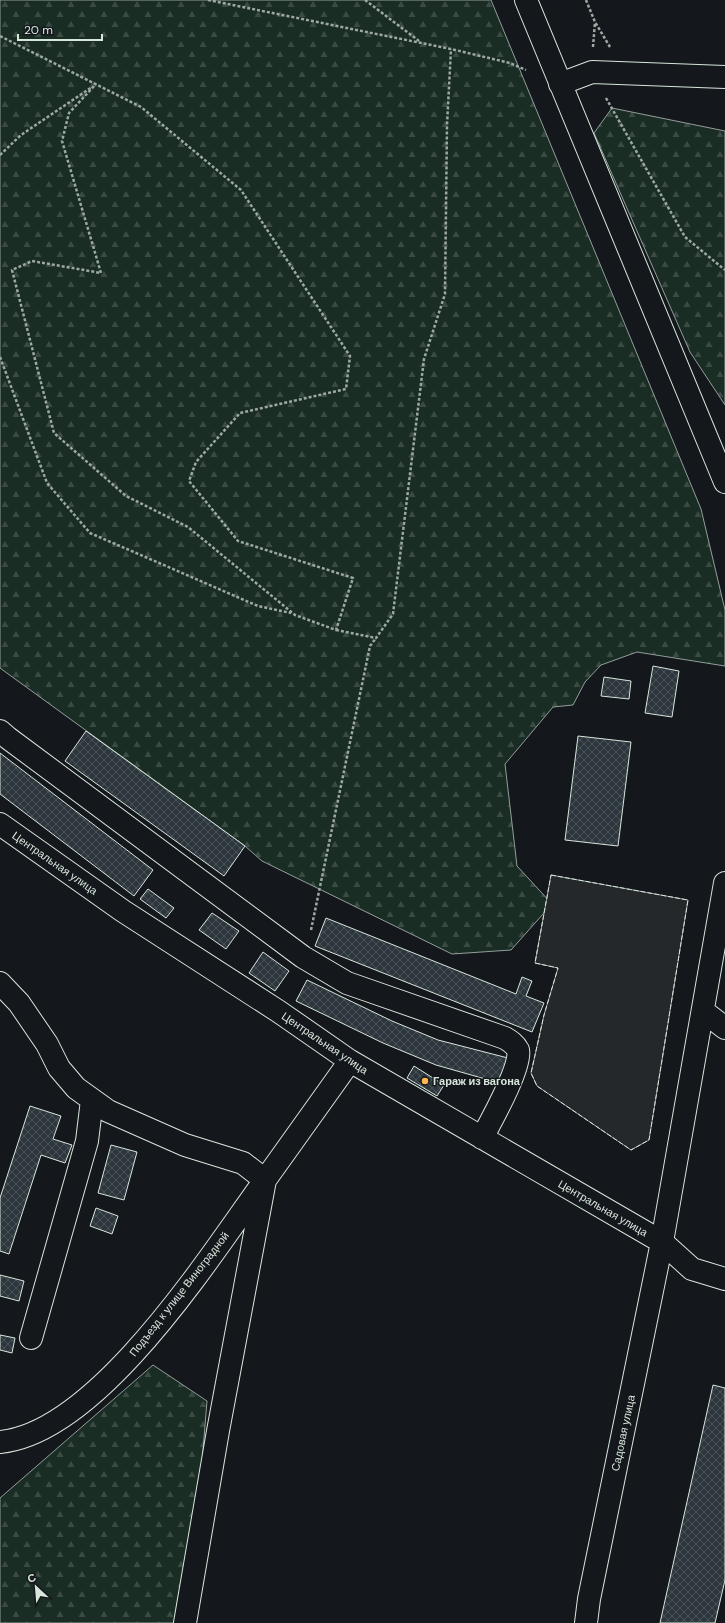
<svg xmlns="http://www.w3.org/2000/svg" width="725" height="1623" font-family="'DM Sans',sans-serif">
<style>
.forest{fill:url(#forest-firs);stroke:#939e99}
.parking{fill:#24282b;stroke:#939e99}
.building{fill:url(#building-cross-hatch);stroke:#d8e6dc}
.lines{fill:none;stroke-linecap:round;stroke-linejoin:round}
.minor-casing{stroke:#d8e6dc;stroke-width:24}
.path{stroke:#9da8a2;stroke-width:2.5;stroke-dasharray:3 2;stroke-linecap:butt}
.minor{stroke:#14181c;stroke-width:22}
.fence{stroke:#d8e6dc;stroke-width:1;stroke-dasharray:5 2;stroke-linecap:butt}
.poi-dot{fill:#ffb74d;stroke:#14181c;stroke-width:1.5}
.labels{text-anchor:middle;stroke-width:3;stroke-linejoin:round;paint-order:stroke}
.street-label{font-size:11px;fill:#d8e6dc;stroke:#14181c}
.poi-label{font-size:11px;font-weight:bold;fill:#d8e6dc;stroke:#14181c;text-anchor:start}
</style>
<defs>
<pattern id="forest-firs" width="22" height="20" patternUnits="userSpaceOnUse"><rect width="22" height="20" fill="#1a2d24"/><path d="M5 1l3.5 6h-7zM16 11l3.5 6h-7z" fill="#3b4b43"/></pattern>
<pattern id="building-cross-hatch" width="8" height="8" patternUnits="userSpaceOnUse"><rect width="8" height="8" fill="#2c363c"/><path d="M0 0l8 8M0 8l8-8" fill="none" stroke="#4a5358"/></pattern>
</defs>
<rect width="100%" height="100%" fill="#14181c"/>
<path class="forest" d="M0,0H491L701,509L725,610V666L637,652L601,665L585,682L573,705L553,707L505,764L517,866L552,904L511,950L452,954L262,861L245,846L0,668Z
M612,108L725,131V405L690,352L594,133Z
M153,1365L207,1401L190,1610L187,1623H0V1498Z"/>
<path class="parking" d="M551,875L688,900L649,1140L631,1150L537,1086L531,1073L544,1015L558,968L535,963Z"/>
<path class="building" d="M653,666L679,671L672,717L645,713Z
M604,677L631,681L629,699L601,696Z
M86,731L245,846L224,876L65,761Z
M578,736L631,742L618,846L565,840Z
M0,753L153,870L134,896L0,794Z
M148,889L174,908L166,918L140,899Z
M212,913L239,931L226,949L199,930Z
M326,918L516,994L522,977L532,981L526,996L544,1003L532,1032L315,946Z
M263,952L289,971L275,991L249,973Z
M307,980L392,1021L438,1040L508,1058L503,1084L436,1065L383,1043L296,1001Z
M414,1066L444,1085L437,1096L407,1078Z
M30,1106L61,1116L53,1139L72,1145L65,1163L41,1155L9,1254L0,1251V1198Z
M111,1145L137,1152L124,1200L98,1193Z
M96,1208L118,1216L112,1234L90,1226Z
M0,1275L24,1281L19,1301L0,1296Z
M0,1335L15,1338L12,1353L0,1350Z
M713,1385L725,1388V1580L715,1623H660Z"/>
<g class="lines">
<g class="minor-casing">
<path id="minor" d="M526,0L725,482
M560,84L592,72L725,77
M0,731L8,738L303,957L347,983L505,1038C510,1041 515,1044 518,1050C523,1064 490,1123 482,1138
M0,824L123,911L278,1011L350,1061L662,1242L692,1269L725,1279
M0,983L19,1003L47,1044L59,1068L76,1088L108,1111L185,1145L243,1163L265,1180C210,1256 98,1433 0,1442
M703,1011L725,1028
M31,1338L87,1141L92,1100
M185,1623L218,1431L265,1180L350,1061
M586,1623L589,1599L662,1242L725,883"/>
</g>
<path class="path" d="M208,0L451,49L510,63L526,70
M365,0L419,41
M586,0L595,22L610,47
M0,36L141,107L241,190L350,356L346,389L240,413L196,462L189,481L238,541L353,578L336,630L295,615L188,527L126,496L54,433L12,270L32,261L101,273L62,141L69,113L96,84
M593,47L595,22
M606,98L685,237L725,270
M0,155L21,135L92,87
M0,357L47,483L90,533L258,606L291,613
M336,630L376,638L393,614L424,359L445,294L447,125L451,49
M311,930L370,646L376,638"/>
<use href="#minor" class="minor"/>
<path class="fence" d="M551,875L688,900L649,1140L631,1150L537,1086L531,1073L544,1015L558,968L535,963Z"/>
</g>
<circle class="poi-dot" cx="425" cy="1081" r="4"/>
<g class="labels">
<g class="street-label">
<text transform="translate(55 863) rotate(35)" y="4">Центральная улица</text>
<text transform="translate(325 1043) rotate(34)" y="4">Центральная улица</text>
<text transform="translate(603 1208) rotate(30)" y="4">Центральная улица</text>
<text transform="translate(179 1294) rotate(-52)" y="4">Подъезд к улице Виноградной</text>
<text transform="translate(623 1433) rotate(-78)" y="4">Садовая улица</text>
</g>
<g class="poi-label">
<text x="433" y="1085">Гараж из вагона</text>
</g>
</g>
<g transform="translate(36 1587) rotate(334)" stroke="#14181c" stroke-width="3" paint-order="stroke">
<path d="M0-3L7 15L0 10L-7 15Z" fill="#d8e6dc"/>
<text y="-6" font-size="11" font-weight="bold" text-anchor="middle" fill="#d8e6dc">С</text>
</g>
<path d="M18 34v6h84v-6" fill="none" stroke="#d8e6dc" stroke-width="2"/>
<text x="24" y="34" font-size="12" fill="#d8e6dc" stroke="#14181c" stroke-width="3" paint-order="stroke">20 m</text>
</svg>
